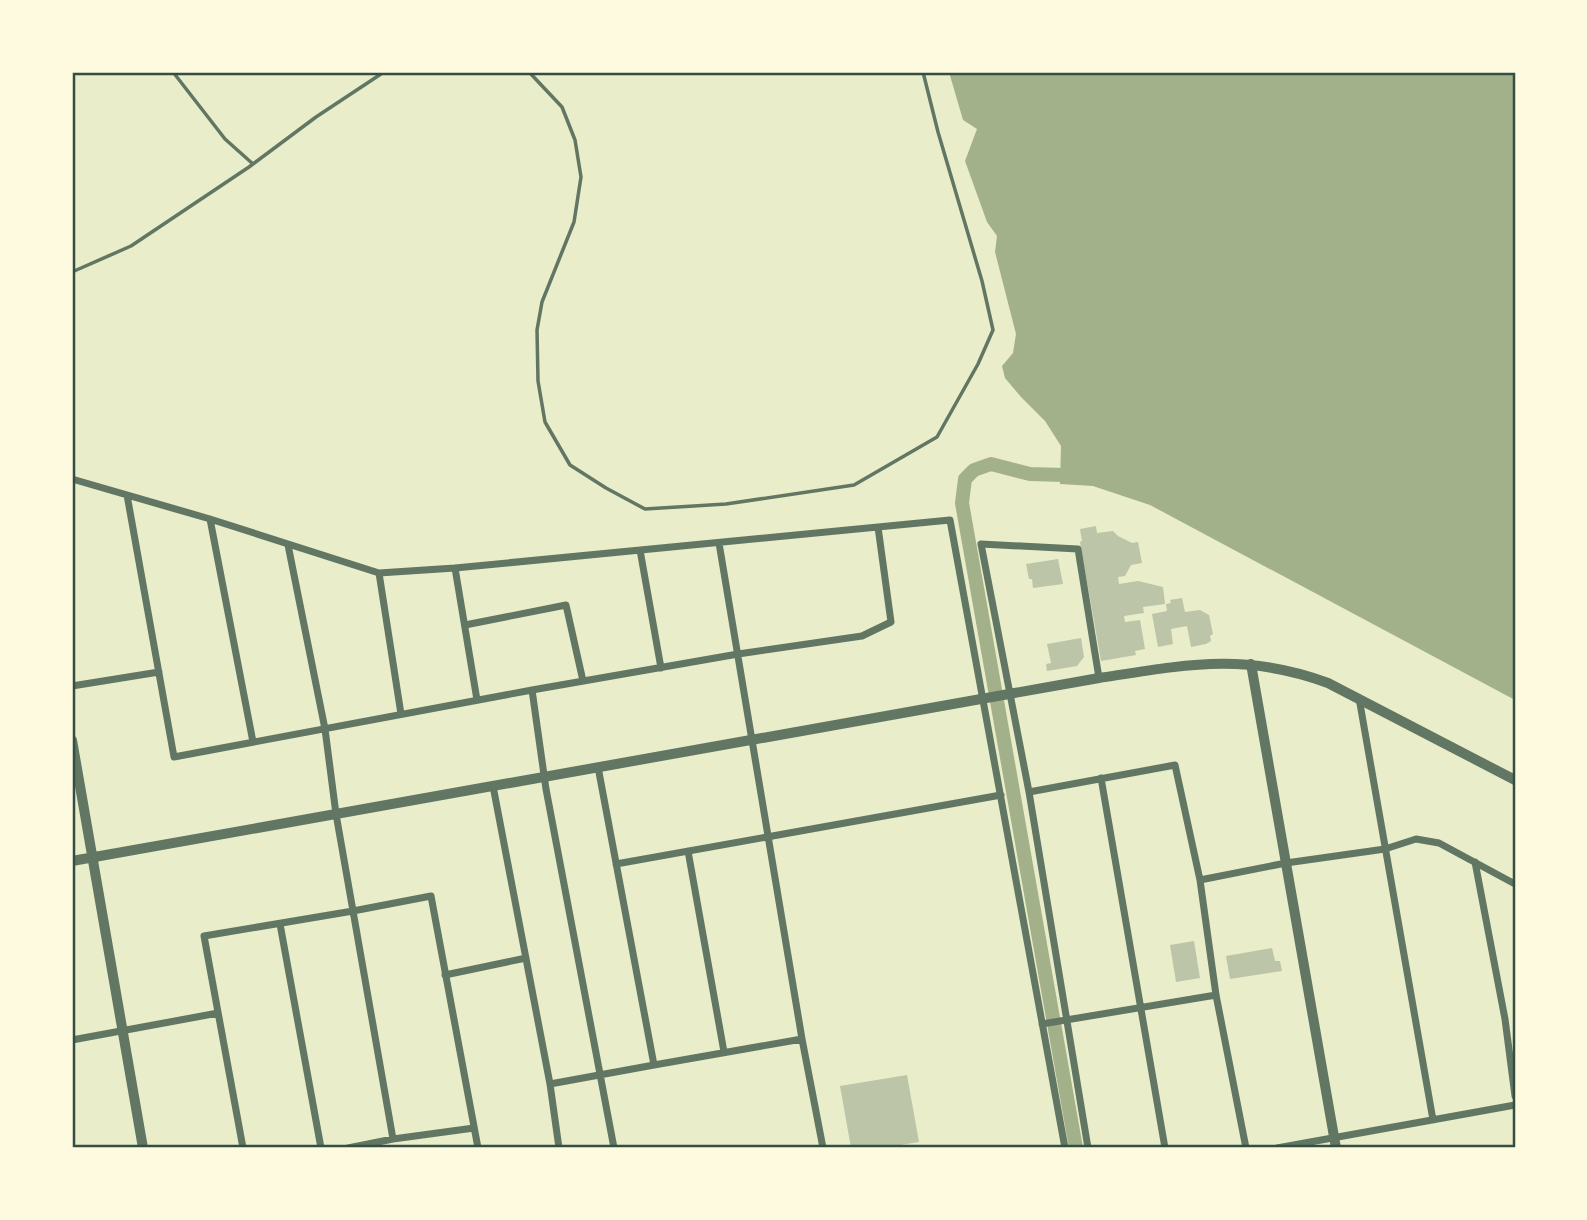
<svg xmlns="http://www.w3.org/2000/svg" width="1587" height="1220" font-family="Lato,sans-serif">
<style>
.water{fill:#a3b18a}
.lines{fill:none;stroke-linecap:round;stroke-linejoin:round}
.canal{stroke:#a3b18a;stroke-width:14}
.building{fill:#bcc5a7}
.service{stroke:#617663;stroke-width:3.5}
.minor{stroke:#617663;stroke-width:7}
.tertiary{stroke:#617663;stroke-width:10}
.neatline{fill:none;stroke:#344e41;stroke-width:2.5}
</style>
<rect width="100%" height="100%" fill="#e9edc9"/>
<path class="water" d="M949,72H1515V700L1150,505L1093,486L1060,484L1061,446L1045,421L1021,397L1005,378L1002,366L1013,353L1016,334L995,252L997,236L987,222L965,161L977,129L963,120Z"/>
<g class="lines">
<path class="canal" d="M1064,475L1030,474L991,464L974,470L965,479L962,503L1076,1148"/>
</g>
<path class="building" d="M1096,526L1097,533L1113,531L1118,536L1132,543L1138,542L1142,563L1131,565L1125,576L1118,577L1119,584L1138,581L1163,587L1165,604L1143,607L1144,613L1124,616L1125,622L1140,620L1145,649L1135,651L1136,655L1101,661L1080,542L1082,541L1080,529Z
M1058,559L1063,584L1033,588L1032,579H1029L1026,564Z
M1182,598L1185,612L1200,610L1209,615L1213,634L1210,636L1211,641L1206,644L1191,647L1187,626L1171,629L1173,644L1158,647L1152,614L1167,611L1166,604L1171,603L1170,600Z
M1081,638L1084,657L1077,666L1047,671L1046,664L1051,663L1047,644Z
M1194,941L1200,978L1176,982L1170,945Z
M1272,948L1275,961H1280L1282,971L1230,979L1226,956Z
M907,1075L919,1142L882,1148H851L840,1086Z"/>
<g class="lines">
<path class="service" d="M173,72L225,139L253,164
M529,72L562,107L575,140L581,177L574,222L542,302L537,330L538,381L545,422L570,465L606,488L645,509L726,504L854,485L937,437L978,364L993,330L982,281L938,132L923,72
M72,272L131,246L249,167L316,117L384,72"/>
<path class="minor" d="M72,479L210,519L379,573L455,568L950,520L1065,1148
M127,495L174,757L532,690L738,654L862,636L891,622L878,527
M210,519L253,742
M719,543L802,1039L823,1148
M288,545L325,729L336,814L393,1139
M640,550L661,668
M455,568L477,700
M379,573L401,714
M465,625L566,605L583,681
M72,686L159,672
M532,690L546,789L614,1148
M1359,698L1433,1120
M598,767L654,1065L802,1039
M1101,778L1165,1148
M493,786L550,1084L559,1148
M1029,792L1175,765L1200,880L1216,995L1246,1148
M688,851L724,1052
M1475,862L1505,1019L1515,1096
M616,864L1001,795
M1200,880L1286,863L1385,849L1416,839L1439,843L1515,884
M280,924L321,1148
M445,975L526,958
M1042,1024L1216,995
M72,1040L218,1013
M550,1084L654,1065
M243,1148L204,936L353,911L431,896L478,1148
M348,1148L393,1139L474,1128
M1088,1148L1029,792L981,544L1078,549L1099,678
M1277,1148L1515,1105"/>
<path class="tertiary" d="M1251,664L1336,1148
M72,740L143,1148
M72,861L1099,678C1184,665 1245,652 1328,683L1515,780"/>
</g>
<rect width="1587" height="1220" fill="none" stroke="#fefae0" stroke-width="147"/>
<rect x="74" y="74" width="1440" height="1072" class="neatline"/>
</svg>
